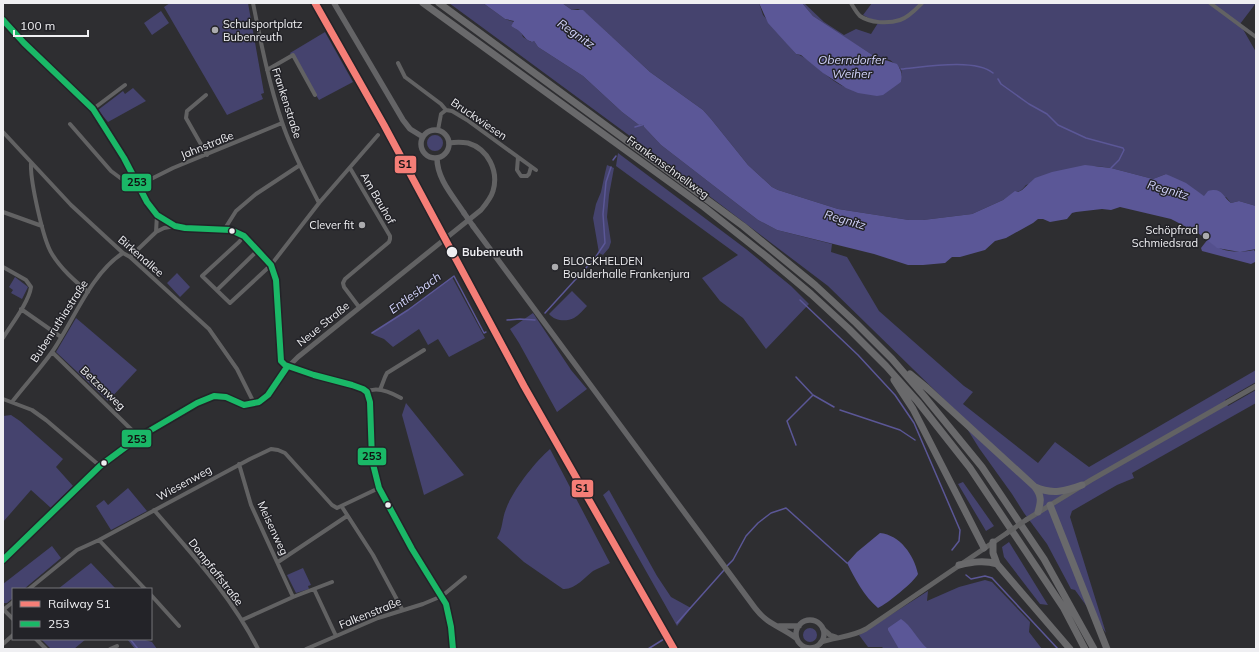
<svg xmlns="http://www.w3.org/2000/svg" width="1259" height="652" font-family="Mulish,sans-serif">
<style>
.green{fill:#45436e}
.forest{fill:#54508d}
.water{fill:#5b5797}
.lines{fill:none;stroke-linecap:round;stroke-linejoin:round}
.stream{stroke:#5b5797;stroke-width:1.5}
.minor{stroke:#626263;stroke-width:4}
.tertiary{stroke:#626263;stroke-width:5}
.secondary{stroke:#646466;stroke-width:5.5}
.motorway{stroke:#69696b;stroke-width:7}
.tertiary-bridge{stroke:#626263;stroke-width:5}
.secondary-bridge{stroke:#646466;stroke-width:5.5}
.bus-1-casing{stroke:#232328;stroke-width:9}
.bus-1{stroke:#1ab867;stroke-width:6}
.rail-1-casing{stroke:#232328;stroke-width:10}
.rail-1{stroke:#f57e77;stroke-width:7}
.poi-dot{fill:#ababae;stroke:#232328;stroke-width:1.5}
.bus-dot{fill:#efeff2;stroke:#232328;stroke-width:1.5}
.labels{text-anchor:middle;stroke-width:3;stroke-linejoin:round;paint-order:stroke}
.poi-label{font-size:11px;fill:#efeff2;stroke:#232328;text-anchor:start}
.street-label{font-size:11px;fill:#efeff2;stroke:#232328}
.stop-label{font-size:11px;font-weight:bold;fill:#efeff2;stroke:#232328;text-anchor:start}
.water-label{font-size:12px;font-style:italic;fill:#d2d3fb;stroke:#232328}
.line-badge{stroke:#232328;stroke-width:1.5}
.pale-badge-label{font-size:11px;text-anchor:middle;font-weight:bold;fill:#111}
</style>
<rect width="100%" height="100%" fill="#2e2e31"/>
<path class="green" d="M170,3H248L264,93L261,94L263,99L227,115L164,7Z
M449,3H483L505,19L514,22L511,26L521,32L523,37L531,42L534,41L538,47L583,76L622,112L639,125L644,124V127L661,145L758,220L777,230L832,244L831,252L847,257L879,311L964,386L973,392L963,404L1038,463L1055,442L1089,467L1256,370V382L1225,400L1228,406L1256,390V403L1132,473L1134,478L1117,485L1072,511L1070,517L1106,633L1075,590L1071,589L1047,544L1024,513L1012,494L979,448L956,411L828,286L634,139Z
M562,3H759L763,15L796,54C813,59 827,80 845,87C850,89 893,83 901,82L902,76L901,69L890,60L874,56L849,40L813,16L802,3H804L824,22L844,35L856,29L871,34L878,23L863,15L872,3H1256L1240,24L1256,52V206L1239,201L1231,203L1226,197H1205L1166,174L1153,179L1111,168L1096,166L1026,185C1023,189 1020,192 1015,192L1003,200L972,214L923,220H909L838,209L778,190L772,187L748,165L711,119L703,110L650,72L586,13L578,9L572,10Z
M161,11L169,23L152,35L144,23Z
M325,32L353,82L319,100L290,53Z
M133,88L146,101L108,122L98,110L123,91L125,94Z
M427 143a8 8 0 1 1 16 0a8 8 0 1 1-16 0Z
M618,153L746,249L791,286L809,304L766,349L743,318L720,301L702,278L738,255L616,166Z
M607,165L614,168L609,195L607,217L611,242L609,248L603,255L599,253L593,218L596,204L601,192L605,173Z
M177,273L190,287L180,297L167,283Z
M15,277L28,287L22,299L11,293L13,290L9,287Z
M452,277L485,338L449,357L438,339L428,345L419,329L393,347L384,339L374,335L372,333L408,310Z
M572,291L587,306C583,310 579,315 574,318C566,322 555,321 549,314Z
M533,313L571,370L587,389L557,412L519,343L510,329Z
M76,318L137,370L108,401L56,352Z
M406,403L464,475L424,495L402,415Z
M11,415L20,421L63,459L56,467L73,486L51,508L31,490L3,522V416Z
M550,449L610,563C605,566 598,568 593,571C585,577 575,590 563,589L524,562L497,538C503,529 502,518 506,509C513,490 535,462 550,449Z
M963,482L994,526L986,531L958,484Z
M128,488L147,511L111,530L96,506L104,500L108,505Z
M609,490L657,576L671,597L691,608L677,626L603,495Z
M1009,542L1048,605L1040,604L1004,557L1002,547Z
M52,546L61,558L24,589H13V598L7,603H3V584Z
M91,563L116,589H58Z
M303,568L311,585L308,586L309,589L296,593L287,575Z
M985,580L992,582L1030,622L1029,632L1042,649H884L882,647H868L859,635L928,591L927,601L959,587Z
M803 635a7 7 0 1 1 14 0a7 7 0 1 1-14 0Z
M41,639H86L74,649H51Z
M127,639H142L152,642L157,649H135Z"/>
<path class="forest" d="M1208,239C1218,253 1239,253 1254,250L1256,253L1255,262L1251,264L1202,251L1201,248Z"/>
<path class="water" d="M483,3H562L572,10H583L650,72L703,110L711,119L748,165L772,187L778,190L838,209L909,220H923L972,214L1003,200L1015,191L1018,192L1022,190L1035,178L1052,172L1085,165L1111,168L1153,179L1166,174L1186,183L1204,196L1208,191C1222,187 1222,196 1231,203L1239,201L1256,206V249L1240,252L1217,248L1198,233L1171,219L1120,207L1111,210L1102,209L1076,212L1072,213L1067,219L1050,222L1043,219H1038L1033,223L1006,238L995,241L985,250L960,257H952L945,263L923,265H908L874,254L777,230L758,220L661,145L644,127V124L639,125L622,112L583,76L538,47L534,41L532,42C525,40 524,35 519,31C517,29 513,28 511,26L514,21L505,19Z
M759,3H802L813,16L874,56L897,64C901,70 903,75 901,82L883,95L877,96L858,93L846,88L823,73L801,55L796,54L768,23Z
M880,533C900,535 914,555 918,574C914,582 887,604 878,608C864,596 855,579 847,563L857,552Z
M901,619C911,625 918,641 928,649H899L888,630V628Z"/>
<g class="lines">
<path class="stream" d="M901,69C924,67 975,58 993,73
M998,79L1001,84L1029,104L1047,114L1058,125L1086,138L1123,148L1124,150L1119,160L1111,168
M635,127L645,124
M613,160L616,156
M800,300L858,355L895,395L914,423L960,530L959,541L952,550
M545,313L595,258L605,243L603,214L606,182L611,167
M507,320L520,319L535,320
M372,333L408,310L454,276L484,333L486,332
M796,377L812,394
M840,410L900,430L915,440
M796,445L787,421L813,395L834,407
M727,566L733,560L746,536L758,523L771,513L786,508L847,563
M966,575L971,579L985,576L992,578L1058,649
M677,623L725,569
M130,639L138,649
M648,649L664,639"/>
<path class="minor" d="M253,3C261,43 269,84 282,122C291,150 306,177 319,203
M851,3C854,8 856,12 860,16C870,23 888,24 900,20C909,17 916,9 922,3
M1210,3L1256,37
M3,20L24,43L93,109L124,158L147,202L157,215L175,226
M398,63L405,77L441,104L446,110L452,111L467,120L536,170
M267,70L293,55L315,95
M206,95L187,111L186,118L207,155
M93,109L125,85
M70,124L111,171L131,186L139,185L173,168L282,123
M438,130L441,114L446,110
M3,132L71,205L123,253L130,257L209,329L237,369L254,403
M518,157L517,170L521,176H527L529,174L531,167
M31,163C30,180 43,240 52,254C61,269 75,281 88,292
M350,168L390,236V239L389,242L345,279L343,283L344,287L359,307
M3,212L42,226
M224,230L236,211L256,194L300,165
M156,232L157,215
M244,236L239,242L202,276L230,303L271,265L319,203L378,135
M130,257L156,232L164,228L175,226L185,228L231,230L244,236L271,265L276,280L281,361L285,365L293,369L352,385L363,389L367,392L370,402L372,460L379,488L412,549L446,604L451,627L453,649
M3,267L26,280L31,287C29,302 11,325 3,338
M217,290L258,250
M21,309L61,337
M52,352L139,437
M380,390L385,377L387,373L424,350
M367,392C376,386 392,393 401,398
M3,399L32,410L46,420L100,466
M12,402C25,385 40,369 52,352C73,322 91,273 123,253
M239,464L251,505L293,597
M342,507L373,555L402,609
M154,510C192,554 232,597 258,649
M99,540L145,589
M278,562L347,516
M29,589L77,550L99,540L250,459L271,449L278,450L285,453L332,505L337,508L379,488
M314,589L336,636
M151,595L179,626
M3,609L13,619
M3,610L13,602
M242,620L293,597L332,582
M36,639L46,649
M3,644L13,635
M110,649L117,646
M306,649L378,618L423,604L442,596L465,577"/>
<path class="tertiary" d="M1026,520L1091,480L1256,386
M3,560L100,466L139,437L197,403L214,396L226,397L244,405L252,404L259,402L268,395L281,374L298,357L481,210C486,204 491,198 493,191C499,171 488,149 468,143C462,142 455,142 449,143
M823,629L830,635L836,637
M821,642C837,637 852,637 866,629L1007,533"/>
<path class="secondary" d="M334,3L403,120L410,129L423,137
M421 144a14 14 0 1 1 28 0a14 14 0 1 1-28 0Z
M437,158C437,179 453,196 464,213
M473,226L755,608C768,625 780,626 796,638
M796 634a14 14 0 1 1 28 0a14 14 0 1 1-28 0Z
M779,626H799"/>
<path class="motorway" d="M423,3L704,207L767,257L811,294L849,329L886,366L918,402L970,468L1063,607L1085,649
M439,3L743,226L815,285L856,323L892,359L924,396L982,467L1044,559L1094,649
M910,374L927,388L1035,487C1042,496 1041,502 1038,512
M894,380L913,409L984,548
M1035,487C1052,495 1066,491 1082,485
M1050,505L1107,649
M993,542V553L997,564L1070,649
M959,565C973,562 984,560 997,564"/>
<path class="tertiary-bridge" d="M1007,533L1026,520"/>
<path class="secondary-bridge" d="M464,213L473,226"/>
<g class="bus-1-casing">
<path id="bus-1" d="M3,20L24,43L93,109L124,158L147,202L157,215L175,226L185,228L231,230L244,236L271,265L276,280L281,361L285,365L314,375L352,385L363,389L367,392L370,402L372,460L379,488L412,549L446,604L451,627L453,649
M3,560L100,466L139,437L197,403L214,396L226,397L244,405L259,402L268,395L287,367"/>
</g>
<use href="#bus-1" class="bus-1"/>
<g class="rail-1-casing">
<path id="rail-1" d="M315,3L384,125L524,386L674,649"/>
</g>
<use href="#rail-1" class="rail-1"/>
</g>
<g class="poi-dot">
<circle cx="215" cy="30" r="4"/>
<circle cx="362" cy="225" r="4"/>
<circle cx="1206" cy="236" r="4"/>
<circle cx="555" cy="267" r="4"/>
</g>
<g class="bus-dot">
<circle cx="232" cy="231" r="3.5"/>
<circle cx="452" cy="252" r="6"/>
<circle cx="104" cy="463" r="3.5"/>
<circle cx="388" cy="505" r="3.5"/>
</g>
<g class="labels">
<g class="poi-label">
<text x="223" y="28">Schulsportplatz<tspan x="223" dy="13">Bubenreuth</tspan></text>
<text x="354" y="229" text-anchor="end">Clever fit</text>
<text x="1198" y="234" text-anchor="end">Schöpfrad<tspan x="1198" dy="13">Schmiedsrad</tspan></text>
<text x="563" y="265">BLOCKHELDEN<tspan x="563" dy="13">Boulderhalle Frankenjura</tspan></text>
</g>
<g class="street-label">
<text transform="translate(287 103) rotate(72)" y="4">Frankenstraße</text>
<text transform="translate(479 119) rotate(34)" y="4">Bruckwiesen</text>
<text transform="translate(207 145) rotate(-22)" y="4">Jahnstraße</text>
<text transform="translate(668 167) rotate(36)" y="4">Frankenschnellweg</text>
<text transform="translate(378 198) rotate(60)" y="4">Am Bauhof</text>
<text transform="translate(141 256) rotate(41)" y="4">Birkenallee</text>
<text transform="translate(59 321) rotate(-57)" y="4">Bubenruthiastraße</text>
<text transform="translate(323 324) rotate(-39)" y="4">Neue Straße</text>
<text transform="translate(103 388) rotate(44)" y="4">Betzenweg</text>
<text transform="translate(184 483) rotate(-29)" y="4">Wiesenweg</text>
<text transform="translate(273 528) rotate(65)" y="4">Meisenweg</text>
<text transform="translate(216 572) rotate(52)" y="4">Dompfaffstraße</text>
<text transform="translate(370 613) rotate(-22)" y="4">Falkenstraße</text>
</g>
<g class="stop-label">
<text x="462" y="256">Bubenreuth</text>
</g>
<g class="water-label">
<text transform="translate(576 34) rotate(35)" y="4">Regnitz</text>
<text x="852" y="64">Oberndorfer<tspan x="852" dy="14">Weiher</tspan></text>
<text transform="translate(1168 190) rotate(16)" y="4">Regnitz</text>
<text transform="translate(845 220) rotate(16)" y="4">Regnitz</text>
<text transform="translate(415 293) rotate(-36)" y="4">Entlesbach</text>
</g>
</g>
<g class="line-badge">
<rect x="394" y="155" width="23" height="19" rx="4" fill="#f57e77"/>
<rect x="121" y="173" width="31" height="19" rx="4" fill="#1ab867"/>
<rect x="121" y="429" width="31" height="19" rx="4" fill="#1ab867"/>
<rect x="357" y="447" width="30" height="19" rx="4" fill="#1ab867"/>
<rect x="571" y="479" width="23" height="19" rx="4" fill="#f57e77"/>
</g>
<g class="pale-badge-label">
<text x="405" y="168">S1</text>
<text x="137" y="186">253</text>
<text x="137" y="443">253</text>
<text x="372" y="460">253</text>
<text x="582" y="492">S1</text>
</g>
<rect width="1259" height="652" fill="none" stroke="#efeff2" stroke-width="8"/>
<rect x="12" y="588" width="140" height="52" fill="#232328" stroke="#757579"/>
<rect x="20" y="601" width="20" height="6" fill="#f57e77" stroke="#757579"/>
<text x="48" y="608" font-size="12" fill="#efeff2">Railway S1</text>
<rect x="20" y="621" width="20" height="6" fill="#1ab867" stroke="#757579"/>
<text x="48" y="628" font-size="12" fill="#efeff2">253</text>
<path d="M14 30v6h74v-6" fill="none" stroke="#efeff2" stroke-width="2"/>
<text x="20" y="30" font-size="12" fill="#efeff2" stroke="#232328" stroke-width="3" paint-order="stroke">100 m</text>
</svg>
